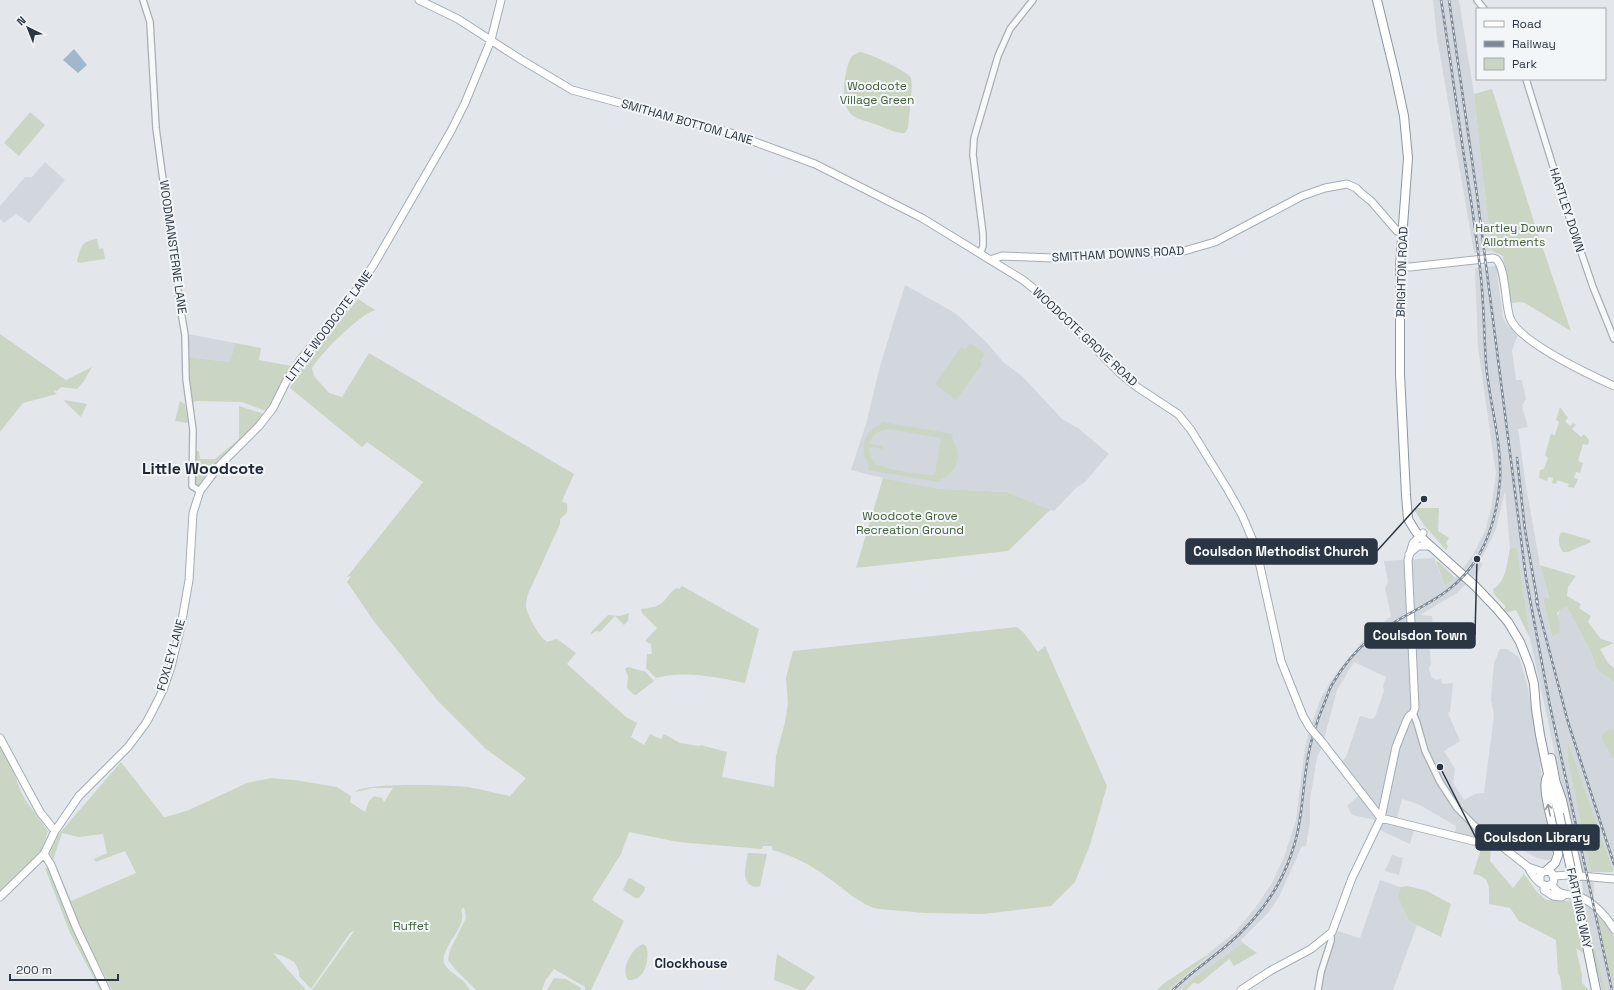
<svg xmlns="http://www.w3.org/2000/svg" width="1614" height="990" font-family="'Space Grotesk',sans-serif">
<style>
.built{fill:#d1d7dd}
.green{fill:#cad5c4;fill-rule:evenodd}
.water{fill:#9fb9cb}
.lines{fill:none;stroke-linecap:round;stroke-linejoin:round}
.minor-casing{stroke:#a8aeb6;stroke-width:8}
.major-casing{stroke:#a3adb7;stroke-width:9}
.highway-casing{stroke:#8b96a2;stroke-width:10}
.minor{stroke:#f6f8f9;stroke-width:5.5}
.major{stroke:#fff;stroke-width:7}
.highway{stroke:#fff;stroke-width:8}
.rail-casing{stroke:#7d8895;stroke-width:2.5}
.rail{stroke:#f3f6f8;stroke-width:1;stroke-dasharray:3;stroke-linecap:butt}
.major-bridge-casing{stroke:#a3adb7;stroke-width:9;stroke-linecap:butt}
.highway-bridge-casing{stroke:#8b96a2;stroke-width:10;stroke-linecap:butt}
.major-bridge{stroke:#fff;stroke-width:7}
.highway-bridge{stroke:#fff;stroke-width:8}
.oneway{stroke:#959aa2}
.labels{text-anchor:middle;stroke-width:4;stroke-linejoin:round;paint-order:stroke}
.park-label{font-size:12px;fill:#445f38;stroke:#f3f6f8}
.street-label{font-size:12px;fill:#2b3644;stroke:#f3f6f8}
.neighbourhood-label{font-size:13px;font-weight:bold;fill:#1d2735;stroke:#f3f6f8}
.district-label{font-size:16px;font-weight:bold;fill:#1d2735;stroke:#f3f6f8}
.leader{fill:none;stroke:#2b3644;stroke-width:1.5}
.callout-dot{fill:#2b3644;stroke:#f3f6f8;stroke-width:1.5}
.callout{fill:#2b3644;stroke:#2b3644;stroke-width:1.5}
.callout-label{font-size:13px;text-anchor:middle;font-weight:bold;fill:#fff}
</style>
<rect width="100%" height="100%" fill="#e3e7eb"/>
<path class="built" d="M1433,0H1459L1474,94L1483,177L1492,251L1474,253L1437,37Z
M45,162L65,180L29,223L16,214L4,223L0,219V206L25,177H32Z
M1496,266L1503,318L1508,326L1518,334L1512,351L1516,380H1522L1526,399L1522,406L1528,427L1518,429L1526,486L1540,565L1549,599H1543L1552,636L1560,624L1558,616L1560,610L1567,607L1590,650L1598,671L1614,682V730L1603,742L1614,760V871L1568,746V761L1594,885V901L1613,990H1605L1585,906L1580,870L1530,638L1517,548H1510L1505,491L1496,529L1480,562L1483,564L1478,572L1457,593L1420,615L1432,616L1433,628L1426,632L1427,640H1429L1431,664L1429,668L1431,677L1434,678L1435,680L1441,679L1442,684L1453,683L1450,712L1448,713L1460,741L1444,751L1455,769L1453,783L1464,800L1475,794L1484,793L1494,715L1491,700L1494,663L1500,649H1507L1519,657L1527,684L1540,757L1542,790L1554,847L1551,859L1547,860L1537,858L1526,852L1486,824L1475,838L1455,834L1456,826L1418,804L1402,799L1397,818L1414,830L1410,844L1382,831L1379,829L1375,820L1352,815L1347,806L1364,791L1342,762L1346,757L1360,716L1372,719L1375,717L1384,691L1383,686L1386,677L1354,662L1337,690L1324,739L1312,723L1321,698L1334,676L1365,638L1391,616L1385,588L1388,582L1384,561L1434,558L1445,586L1455,578L1473,555L1485,531L1491,509L1496,474L1478,347L1475,268Z
M905,285L955,313L962,319L987,343L1004,363L1022,376L1062,419L1079,429L1109,454L1085,482L1077,487L1054,511L1007,492L940,489L883,478L851,470L866,424L880,366Z
M187,334L235,343L230,362L187,357Z
M1309,732L1322,748L1317,757L1310,800V823L1306,846H1302L1279,897L1269,912L1241,940L1243,943L1192,979L1181,990H1168L1206,959L1205,956L1235,932L1255,908L1272,883L1284,857L1296,820L1305,747Z
M1392,855L1403,858L1399,875L1385,871Z
M1380,880L1400,887L1398,898L1409,921L1417,925L1393,990H1318L1331,937L1338,931L1360,938Z"/>
<path class="green" d="M859,52C869,53 906,70 911,78L912,86L908,128L905,133C896,134 886,128 878,125C870,122 858,120 852,115C839,105 844,68 852,56Z
M1492,89L1535,225L1571,331L1525,303L1521,302L1510,303L1503,256L1492,251L1483,177L1474,94Z
M30,112L45,125L19,156L4,143Z
M97,239L99,249L103,248L105,259L79,263L77,261C81,247 81,241 97,239Z
M358,299L375,310C360,314 321,353 312,368L314,376L329,393L342,397L369,353L574,474L562,501L567,504C568,515 567,512 560,519V524L528,594C527,598 526,603 526,607C528,617 539,636 547,642L557,639L576,653L567,664L626,717L637,723L631,737L644,745L650,734L661,739L664,734L680,743L699,746L701,745L727,752L722,777L774,787L776,756L785,722L788,703L786,678L793,651L1017,627L1024,633L1038,652L1045,646L1107,786L1090,845L1075,882L1052,905V906L982,914L925,913L879,909C861,906 842,887 827,877C811,865 792,855 772,850V846H763L762,849L678,842L629,832L621,854L592,900L624,921L591,990H585V987L554,969L545,981L542,990H476L455,969L448,960L450,950L466,918L464,907L461,910C469,926 440,947 444,963C447,971 459,976 464,982C466,984 468,988 470,990H312L355,930L350,933L311,989L299,976V971L294,962L283,956L273,953L306,990H112L79,925L53,866L56,865L71,901L136,873L125,851L96,862L94,859L107,853L103,834L79,837L62,833L53,860L50,853L58,835L121,762L164,817H166L189,810L247,783L271,778L294,780L337,787L351,796L350,802L365,812L369,801L374,796L382,798L384,802L393,788H373L355,792C364,782 452,785 468,787C482,789 496,794 510,796L526,778L486,749L437,700L373,620L347,582L351,576L347,577L423,482L367,442L362,447L290,388L299,371Z
M0,334L66,380L92,367L84,381L77,389L61,387L57,391L53,390L57,394L23,403L0,432Z
M235,343L261,348L259,360L292,366L266,411L242,402L197,401L191,403L187,357L230,362Z
M970,343L985,354L980,362L982,364L956,400L935,384L961,347L965,350Z
M65,400L87,404L81,417L64,401Z
M180,401L185,404L188,423L175,421Z
M239,406L264,414L256,424L207,474L199,485H196L194,482L195,451H199L200,459H215L239,439Z
M1560,407L1568,418L1565,421L1570,426L1573,423L1576,425L1572,429L1581,437L1584,434L1589,440L1588,445L1583,444L1578,461L1583,463L1580,473L1576,472L1574,478L1578,479L1574,488L1568,487L1569,484L1557,480L1556,484L1552,483L1553,478L1548,477L1547,481L1539,478L1540,470L1544,469L1548,458L1545,455L1551,434L1555,435L1559,422L1556,420Z
M882,422L953,434L952,439C963,454 958,473 940,480V482L868,470L869,465C858,450 864,431 881,424ZM889,429L941,438L935,475C926,476 883,469 876,464C871,459 869,453 869,447L883,449V446L869,444C872,435 879,430 889,429Z
M883,478L940,489L1007,492L1054,511L1050,510L1008,551L856,568Z
M1413,508H1439L1438,531L1449,538L1446,543L1448,547L1446,550L1424,525Z
M1563,532L1590,540L1591,542L1568,552H1563C1559,547 1557,538 1561,533Z
M1510,548H1517L1530,638L1516,610L1505,613L1503,610L1506,607L1494,594L1493,589C1507,581 1507,562 1510,548Z
M1436,561L1439,562L1455,578L1445,586Z
M1540,565L1576,576L1568,587L1567,596L1581,604L1579,608L1591,616L1588,622L1601,639L1614,643L1600,649L1608,663L1614,668V682L1598,671L1590,650L1567,607L1560,610L1557,613L1560,624L1559,633L1552,636L1543,599L1549,598Z
M682,586L759,629L745,683C716,677 685,670 656,678L646,668L647,654H652L651,644L645,641L657,628L642,613L641,609C650,608 659,607 665,600C669,595 671,591 677,588L679,589Z
M629,613L628,621L624,625L615,616L600,632L596,631L590,635L592,631L608,615L620,616Z
M628,667L646,672L654,681L636,695L633,694L627,688L628,676L625,669Z
M1610,730H1614V760L1603,742L1602,735L1605,732Z
M0,733L20,790L26,801L48,831L41,852L0,897Z
M1568,744L1574,760L1614,872H1591L1568,761Z
M1479,845L1491,848L1490,861L1513,888L1524,874L1537,892L1546,900L1572,901L1583,953L1576,948L1582,975V983L1589,990H1562L1560,977L1558,973L1556,940L1519,921L1510,908L1489,904C1489,888 1492,877 1473,874L1481,849L1479,848Z
M748,853L767,854L760,886L757,887C739,885 746,865 748,853Z
M45,868H48L72,926L104,990H100L70,933Z
M630,878L645,887V890L639,898H635L623,890L628,879Z
M1408,886L1427,891L1451,904L1441,937L1409,921L1398,898L1400,887Z
M1585,906L1605,990H1602L1581,907Z
M1600,916L1608,926L1614,936V990L1597,918Z
M1243,943L1257,953L1234,966L1229,959L1199,984L1193,983L1186,990H1181L1192,979Z
M643,944L646,946C650,955 646,976 635,979C633,980 630,980 628,980C620,969 632,948 643,944Z
M777,954L815,977L805,990H800L774,980Z
M1205,956L1206,958L1168,990H1157L1163,984Z
M554,978L566,979L581,988V990H547Z"/>
<path class="water" d="M74,49L87,65L78,73L63,60Z"/>
<g class="lines">
<g class="minor-casing">
<path id="minor" d="M143,0L150,22L156,128L180,306L185,335L186,379L193,430L192,486L200,491
M1477,0L1484,9
M1526,79L1565,205L1593,287L1614,339
M980,254L983,246V234L973,155L974,138L998,56L1010,29L1033,0
M1413,713L1417,723L1425,751L1440,782L1457,808L1482,833L1484,840
M1318,990L1321,972L1331,941V937L1329,934"/>
</g>
<g class="major-casing">
<path id="major" d="M419,0L458,19L520,59L572,90L728,132L815,164L922,218L1023,280L1044,297L1121,374L1137,387L1178,414L1191,430L1228,490L1242,515L1256,548L1281,661L1303,716L1310,728
M990,260L1002,256L1053,258L1184,251L1215,242L1302,196L1325,188L1347,184L1356,188L1361,193L1371,201L1397,231L1404,234
M1400,266L1410,267L1493,258L1496,259C1506,268 1505,304 1510,318C1519,342 1590,375 1614,386
M1409,554L1418,546H1430
M0,738L40,812L55,831
M1322,742L1381,818L1473,841H1490L1499,844L1528,867L1543,872
M44,854L51,865L76,927L106,990
M1528,867C1532,875 1538,885 1548,886L1553,883C1555,877 1553,873 1548,871L1543,872L1540,875V882
M1554,876L1569,875L1614,879
M1552,884C1558,898 1570,892 1582,898C1594,903 1607,917 1614,929
M1544,886V890L1553,896L1561,897L1563,896
M0,897L44,854L55,831L79,796L128,747L146,723L153,710L163,690L171,667L181,626L189,580L193,513L200,491L218,467L259,426L273,408L288,378L301,359L343,309L373,266L451,131L465,103L491,40L501,0
M1241,990L1270,971L1311,949L1332,932L1352,878L1381,818L1396,747L1406,722L1409,716L1413,713L1415,708L1408,560L1413,543L1423,533"/>
</g>
<g class="highway-casing">
<path id="highway" d="M1377,0L1395,74L1404,116L1408,158L1400,266V374L1406,495L1408,519L1416,532L1425,541L1475,586L1496,608L1508,622L1520,642L1529,665L1534,684L1536,709L1540,735L1548,774L1559,814
M1551,758L1556,784
M1556,783L1562,800L1579,876
M1546,871L1555,863L1558,855C1558,837 1540,789 1547,777
M1580,911L1596,990"/>
</g>
<use href="#minor" class="minor"/>
<use href="#major" class="major"/>
<use href="#highway" class="highway"/>
<g class="rail-casing">
<path id="rail" d="M1449,0L1477,195L1526,578L1550,706L1612,990
M1517,458L1525,530L1538,604
M1536,600L1568,722L1614,864
M1173,990C1189,974 1208,961 1225,947C1255,922 1280,889 1292,852C1303,821 1302,789 1308,757C1311,739 1317,721 1324,704C1327,697 1329,689 1333,683C1342,668 1355,651 1369,640C1408,607 1450,604 1479,555C1492,532 1498,506 1500,480C1502,441 1489,402 1486,363C1484,335 1484,307 1481,278C1477,236 1470,193 1463,150C1456,100 1449,50 1441,0"/>
</g>
<use href="#rail" class="rail"/>
<g class="major-bridge-casing">
<path id="major-bridge" d="M1310,728L1322,742"/>
</g>
<g class="highway-bridge-casing">
<path id="highway-bridge" d="M1559,814L1580,911"/>
</g>
<use href="#major-bridge" class="major-bridge"/>
<use href="#highway-bridge" class="highway-bridge"/>
</g>
<defs><path id="oneway-shaft" d="M-6 0H5M1.5-3L5.5 0L1.5 3" fill="none" stroke-width="1.6" stroke-linecap="round" stroke-linejoin="round"/></defs>
<use class="oneway" href="#oneway-shaft" transform="translate(1549 810) rotate(-102)"/>
<g class="labels">
<g class="park-label">
<text x="877" y="90">Woodcote<tspan x="877" dy="14">Village Green</tspan></text>
<text x="1514" y="232">Hartley Down<tspan x="1514" dy="14">Allotments</tspan></text>
<text x="910" y="520">Woodcote Grove<tspan x="910" dy="14">Recreation Ground</tspan></text>
<text x="411" y="930">Ruffet</text>
</g>
<g class="street-label">
<text transform="translate(687 122) rotate(16)" y="4">SMITHAM BOTTOM LANE</text>
<text transform="translate(1567 210) rotate(72)" y="4">HARTLEY DOWN</text>
<text transform="translate(173 247) rotate(82)" y="4">WOODMANSTERNE LANE</text>
<text transform="translate(1118 254) rotate(-3)" y="4">SMITHAM DOWNS ROAD</text>
<text transform="translate(1402 272) rotate(-88)" y="4">BRIGHTON ROAD</text>
<text transform="translate(329 326) rotate(-53)" y="4">LITTLE WOODCOTE LANE</text>
<text transform="translate(1085 337) rotate(43)" y="4">WOODCOTE GROVE ROAD</text>
<text transform="translate(171 655) rotate(-74)" y="4">FOXLEY LANE</text>
<text transform="translate(1579 908) rotate(78)" y="4">FARTHING WAY</text>
</g>
<g class="neighbourhood-label">
<text x="691" y="968">Clockhouse</text>
</g>
<g class="district-label">
<text x="203" y="474">Little Woodcote</text>
</g>
</g>
<path class="leader" d="M1424 499L1377 551M1477 559L1475 635M1440 767L1476 838"/>
<g class="callout-dot">
<circle cx="1424" cy="499" r="4"/>
<circle cx="1477" cy="559" r="4"/>
<circle cx="1440" cy="767" r="4"/>
</g>
<g class="callout">
<rect x="1186" y="539" width="191" height="25" rx="4"/>
<rect x="1365" y="623" width="110" height="25" rx="4"/>
<rect x="1476" y="825" width="123" height="25" rx="4"/>
</g>
<g class="callout-label">
<text x="1281" y="556">Coulsdon Methodist Church</text>
<text x="1420" y="640">Coulsdon Town</text>
<text x="1537" y="842">Coulsdon Library</text>
</g>
<rect x="1476" y="8" width="130" height="72" fill="#f3f6f8" stroke="#a3a9b0"/>
<rect x="1484" y="21" width="20" height="6" fill="#ffffff" stroke="#a3a9b0"/>
<text x="1512" y="28" font-size="12" fill="#2b3644">Road</text>
<rect x="1484" y="41" width="20" height="6" fill="#7d8895" stroke="#a3a9b0"/>
<text x="1512" y="48" font-size="12" fill="#2b3644">Railway</text>
<rect x="1484" y="58" width="20" height="12" fill="#cad5c4" stroke="#a3a9b0"/>
<text x="1512" y="68" font-size="12" fill="#2b3644">Park</text>
<g transform="translate(28 28) rotate(317)" stroke="#f3f6f8" stroke-width="3" paint-order="stroke">
<path d="M0-3L7 15L0 10L-7 15Z" fill="#2b3644"/>
<text y="-6" font-size="11" font-weight="bold" text-anchor="middle" fill="#2b3644">N</text>
</g>
<path d="M10 974v6h108v-6" fill="none" stroke="#2b3644" stroke-width="2"/>
<text x="16" y="974" font-size="12" fill="#2b3644" stroke="#f3f6f8" stroke-width="3" paint-order="stroke">200 m</text>
</svg>
